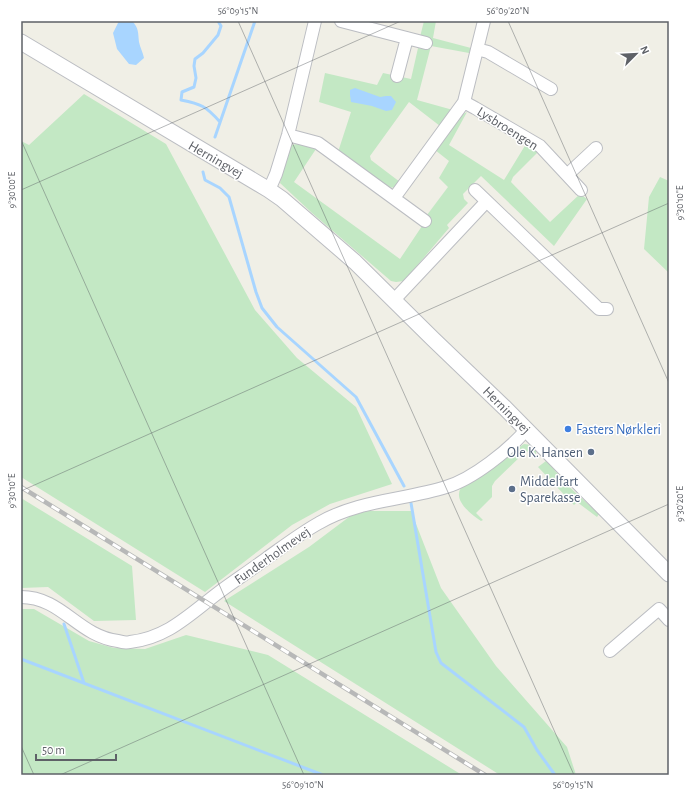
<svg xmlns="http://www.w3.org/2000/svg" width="690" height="796" font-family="'Alegreya Sans',sans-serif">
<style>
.green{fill:#c3e8c4}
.water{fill:#a8d5ff}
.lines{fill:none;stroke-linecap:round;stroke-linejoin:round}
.stream{stroke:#a8d5ff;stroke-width:3}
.minor-casing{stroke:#bbbdc2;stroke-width:14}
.tertiary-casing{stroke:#bbbdc2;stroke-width:17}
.minor{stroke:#fff;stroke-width:12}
.tertiary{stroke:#fff;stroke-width:15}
.rail-casing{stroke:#b7b8b8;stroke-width:4.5}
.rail{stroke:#fff;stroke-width:3;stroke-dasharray:9;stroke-linecap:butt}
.ticks{fill:none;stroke:#5e6167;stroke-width:1;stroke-opacity:0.45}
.shop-dot{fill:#3f7fe0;stroke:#fff;stroke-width:1.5}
.service-dot{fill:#5c6f8a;stroke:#fff;stroke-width:1.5}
.labels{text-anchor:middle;stroke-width:3;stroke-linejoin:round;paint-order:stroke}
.street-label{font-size:14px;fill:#5e6167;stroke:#fff}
.shop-label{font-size:14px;fill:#366cbe;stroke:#fff;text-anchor:start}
.service-label{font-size:14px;fill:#4e5e75;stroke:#fff;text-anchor:end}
.neatline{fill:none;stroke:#5e6167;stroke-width:1.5}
.ticks-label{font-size:10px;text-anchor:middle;fill:#5e6167}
</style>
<rect width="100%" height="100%" fill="#f0efe6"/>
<path class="green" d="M424,21H436L433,38L471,48L469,53L431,46L417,100L453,110L440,126L409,102L370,156L371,160L400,182L396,187L389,188L338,152L351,112L319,102L325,73L377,85L383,73L411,79L418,48L426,49L428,40L420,37Z
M84,94L166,144L255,310L297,358L356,407L392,484L330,504L292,525L205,592L21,477V141L29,145Z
M467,112L449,145L504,180L526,144L538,152L513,177L511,182L550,222L580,194L587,199L554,246L481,176L463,194L464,199L468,203L447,225L449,228L404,281L396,282L391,281L312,213L280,183L289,146C299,142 306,146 316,149L294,182L400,259L428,217L427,215L448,187L439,178L449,161L435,150L463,114Z
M660,177L669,181V273L644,249L649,197Z
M524,444C530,444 532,447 536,451V455L526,451L495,481L492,486V497L476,513L483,520L481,521C473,516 458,504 459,494C459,490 461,488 463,485Z
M546,461L548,462L565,483L599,514L597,517L577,502L574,505L538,467Z
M21,498L132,566L136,620L94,621L48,587L21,588Z
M357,511H411L441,588L496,666L567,747L576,775H500L224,601L309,547Z
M21,609H34L89,641L114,648L145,649L186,635L268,655L462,775H21Z"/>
<path class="water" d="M119,21H132C139,28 138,33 139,42C140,47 143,53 144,58L136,65L129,64L117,49L113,33Z
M355,88L380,97L386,96H391L396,102L392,110L386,111L372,106L351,102L350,95V90Z"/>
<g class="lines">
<path class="stream" d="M218,21L221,26L218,35L203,53L195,59L194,66L196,78L194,87L182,92L181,100C201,104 206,106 220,122
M215,137L255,21
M203,172L205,180L220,188L229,197L256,292L262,308L277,327L356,397L404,486
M411,503L436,652L441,663L524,727L537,750L555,775
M64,624L84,683
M21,659L323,775"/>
<g class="minor-casing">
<path id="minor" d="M341,21L426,43
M477,49L488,52L551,89
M397,76L407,38
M464,102L475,108L540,146L581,190
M288,135L318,143L425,221
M567,175L596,148
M269,190L276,174L288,135L315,21
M475,190L599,309H607
M394,198L464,102L484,21
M394,300L486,202
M21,597C62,597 78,636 118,641C121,642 126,643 130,642C167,638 189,615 218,593C234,581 251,570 267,558C284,546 301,533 319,523C358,500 405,500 446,487C473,479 509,450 527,429
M610,651L659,609L669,620"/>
</g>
<g class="tertiary-casing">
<path id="tertiary" d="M21,42L269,190L282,199L355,262L433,339L505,408L669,574"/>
</g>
<use href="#minor" class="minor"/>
<use href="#tertiary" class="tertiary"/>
<g class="rail-casing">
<path id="rail" d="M21,487L485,775"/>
</g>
<use href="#rail" class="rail"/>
</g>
<path class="ticks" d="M238,21L574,775M508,21L669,383M21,140L304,775M21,190L401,21M21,491L669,203M21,746L34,775M60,775L669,504"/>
<circle class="shop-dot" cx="568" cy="429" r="4"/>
<g class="service-dot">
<circle cx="591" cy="452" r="4"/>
<circle cx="512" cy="489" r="4"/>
</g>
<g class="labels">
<g class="street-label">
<text transform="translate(508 128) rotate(32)" y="5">Lysbroengen</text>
<text transform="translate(216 159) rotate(30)" y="5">Herningvej</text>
<text transform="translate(507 410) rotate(45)" y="5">Herningvej</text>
<text transform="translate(272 555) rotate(-35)" y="5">Funderholmevej</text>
</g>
<g class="shop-label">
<text x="576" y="434">Fasters Nørkleri</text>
</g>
<g class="service-label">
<text x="583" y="457">Ole K. Hansen</text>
<text x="520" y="486" text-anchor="start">Middelfart<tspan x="520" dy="16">Sparekasse</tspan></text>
</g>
</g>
<rect width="690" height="796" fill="none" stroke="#ffffff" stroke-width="44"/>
<g transform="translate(636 54) rotate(66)" stroke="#ffffff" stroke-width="3" paint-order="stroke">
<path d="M0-3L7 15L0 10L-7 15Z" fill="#5e6167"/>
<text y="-6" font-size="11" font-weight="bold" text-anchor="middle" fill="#5e6167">N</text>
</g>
<path d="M36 754v6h80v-6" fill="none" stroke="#5e6167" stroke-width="2"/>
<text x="42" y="754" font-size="12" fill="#5e6167" stroke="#ffffff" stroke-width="3" paint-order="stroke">50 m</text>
<rect x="22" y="22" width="646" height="752" class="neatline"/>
<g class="ticks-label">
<text x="238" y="14">56°09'15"N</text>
<text x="508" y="14">56°09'20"N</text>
<text transform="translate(11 190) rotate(-90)" y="4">9°30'00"E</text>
<text transform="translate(679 203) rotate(-90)" y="4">9°30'10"E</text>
<text transform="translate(11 491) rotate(-90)" y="4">9°30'10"E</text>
<text transform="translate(679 504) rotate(-90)" y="4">9°30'20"E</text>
<text x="303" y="788">56°09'10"N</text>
<text x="573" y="788">56°09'15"N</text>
</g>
</svg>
